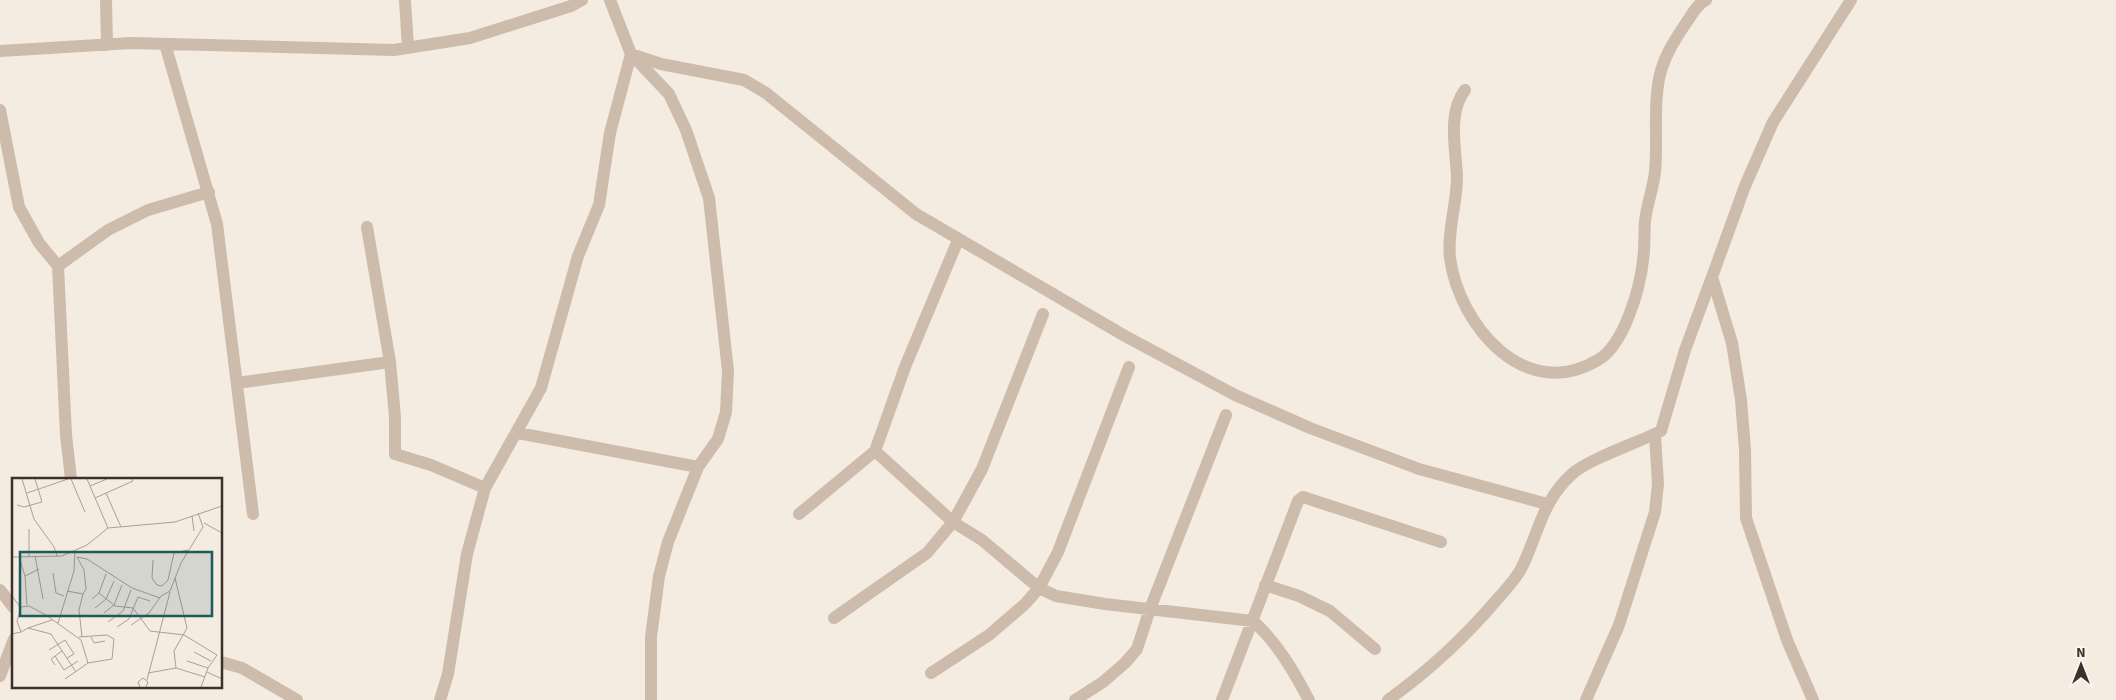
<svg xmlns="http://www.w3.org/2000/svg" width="2116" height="700" font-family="'Source Sans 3',sans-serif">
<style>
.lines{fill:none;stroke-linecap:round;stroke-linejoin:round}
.minor{stroke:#cdbbac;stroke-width:12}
.inset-road{fill:none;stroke:#aaa098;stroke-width:1}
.view{fill:#1f5a5e;fill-opacity:0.15;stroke:#1f5a5e;stroke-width:2.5}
.inset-edge{fill:none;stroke:#3b302b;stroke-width:2.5}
</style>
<rect width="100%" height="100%" fill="#f4ebe1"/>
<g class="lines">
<path class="minor" d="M106,0L107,45
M405,0L408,48
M165,44L217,224L253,514
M0,51L131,43L394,50L470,38L571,6L582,0
M631,54L661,64L744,80L766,93L916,214L1125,336L1235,395L1310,428L1419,469L1547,504
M1465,90C1447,113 1456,150 1457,177C1457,204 1447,230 1450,258C1459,325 1525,404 1598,360C1624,345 1640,289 1643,260C1645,247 1644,234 1645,221C1647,204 1653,189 1655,172C1658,141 1653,109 1659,79C1663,58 1674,41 1686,23C1692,15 1696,5 1706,0
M0,110L19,207L39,243L58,266L66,435L71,479
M367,227L390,362L395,417V454L431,465L485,488
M58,266L108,230L148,210L209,192
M1712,277L1732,343L1741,400L1745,450L1746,518L1787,640L1813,700
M237,383L390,362
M518,433L698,467L718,439L726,412L728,371L709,198L686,130L669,94L633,56
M875,451L953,522L982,540L1039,588L1056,596L1105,604L1253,621C1277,642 1294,672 1309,700
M799,514L875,451L905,367L958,240
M1265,585L1299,596L1330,611L1375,649
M0,590L14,608
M834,618L927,553L953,522L982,469L1043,314
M221,662L242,668L297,700
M931,673L989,635L1025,604L1039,588L1058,552L1129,367
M0,676L14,639
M440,700L448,674L467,554L485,488L541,388L578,256L599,205L610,133L631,54L610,0
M651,700V637L659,576L668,542L698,467
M1075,700L1103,682L1125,663L1137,649L1150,609L1226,415
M1222,700L1298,501L1303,497L1441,542
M1388,700C1427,672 1463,639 1494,603C1504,591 1516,580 1522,567C1539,532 1542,501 1572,474C1589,459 1639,442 1661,431L1685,350L1712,277L1745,186L1773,122L1851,0
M1586,700L1619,625L1655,512L1658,484L1655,435"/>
</g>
<g transform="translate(12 478)">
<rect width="210" height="210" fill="#f4ebe1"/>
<path class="inset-road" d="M10,1L22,41L42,69L45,78M59,1L73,34M75,1L96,50M78,8L95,1M15,15L56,1M94,15L109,49M83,20L121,3L120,1M5,27L12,29L30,24L23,1M180,38L182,53M0,42V58M192,45L210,55M17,51V78M23,78L31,121M0,79L50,78L75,67L96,50L163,44L210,28M7,79L13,98L15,127M65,79L75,81L120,110L148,120M141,82L140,100L145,107L150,108L156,102L162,75L176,72M41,95L44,115L52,118M13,98L27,91M55,113L71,116L74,111L72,92L65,79M87,115L103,128L121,130L138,153L172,157L205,177L196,190L189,209M0,118L9,130L5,143L9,154L0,156M80,121L87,115L94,96M9,129L17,128L34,137L69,162L76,185L53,201M83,130L94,121L102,103M92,135L102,127L110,107M96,144L111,133L119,112M46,145L62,93L63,73M119,147L137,135L149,118L158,113L169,85L191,49L186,35M105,149L117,141L126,119L138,123M16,150L40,142M9,154L16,150L39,156L64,194M67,159L95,157L102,161L100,181L76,185M70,159L67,132L71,116M79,159L82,165L93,163M37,172L53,162L62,176L55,180M182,174L199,183M43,178L52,192L66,183M175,183L196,190M43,187L39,181L50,173M164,190L193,199M195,194L210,201M136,195L164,190L162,173L175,150L163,100M135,202L158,114M128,209L126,204L131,200L136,204L134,209"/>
<path class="view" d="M8,74H200V138H8Z"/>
<rect width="210" height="210" class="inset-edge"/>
</g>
<g transform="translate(2081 665)" stroke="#fbf5ee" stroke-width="4" paint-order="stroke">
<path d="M0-4L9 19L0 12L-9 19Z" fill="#3b302b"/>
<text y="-8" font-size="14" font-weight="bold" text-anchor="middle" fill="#3b302b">N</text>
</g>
</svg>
